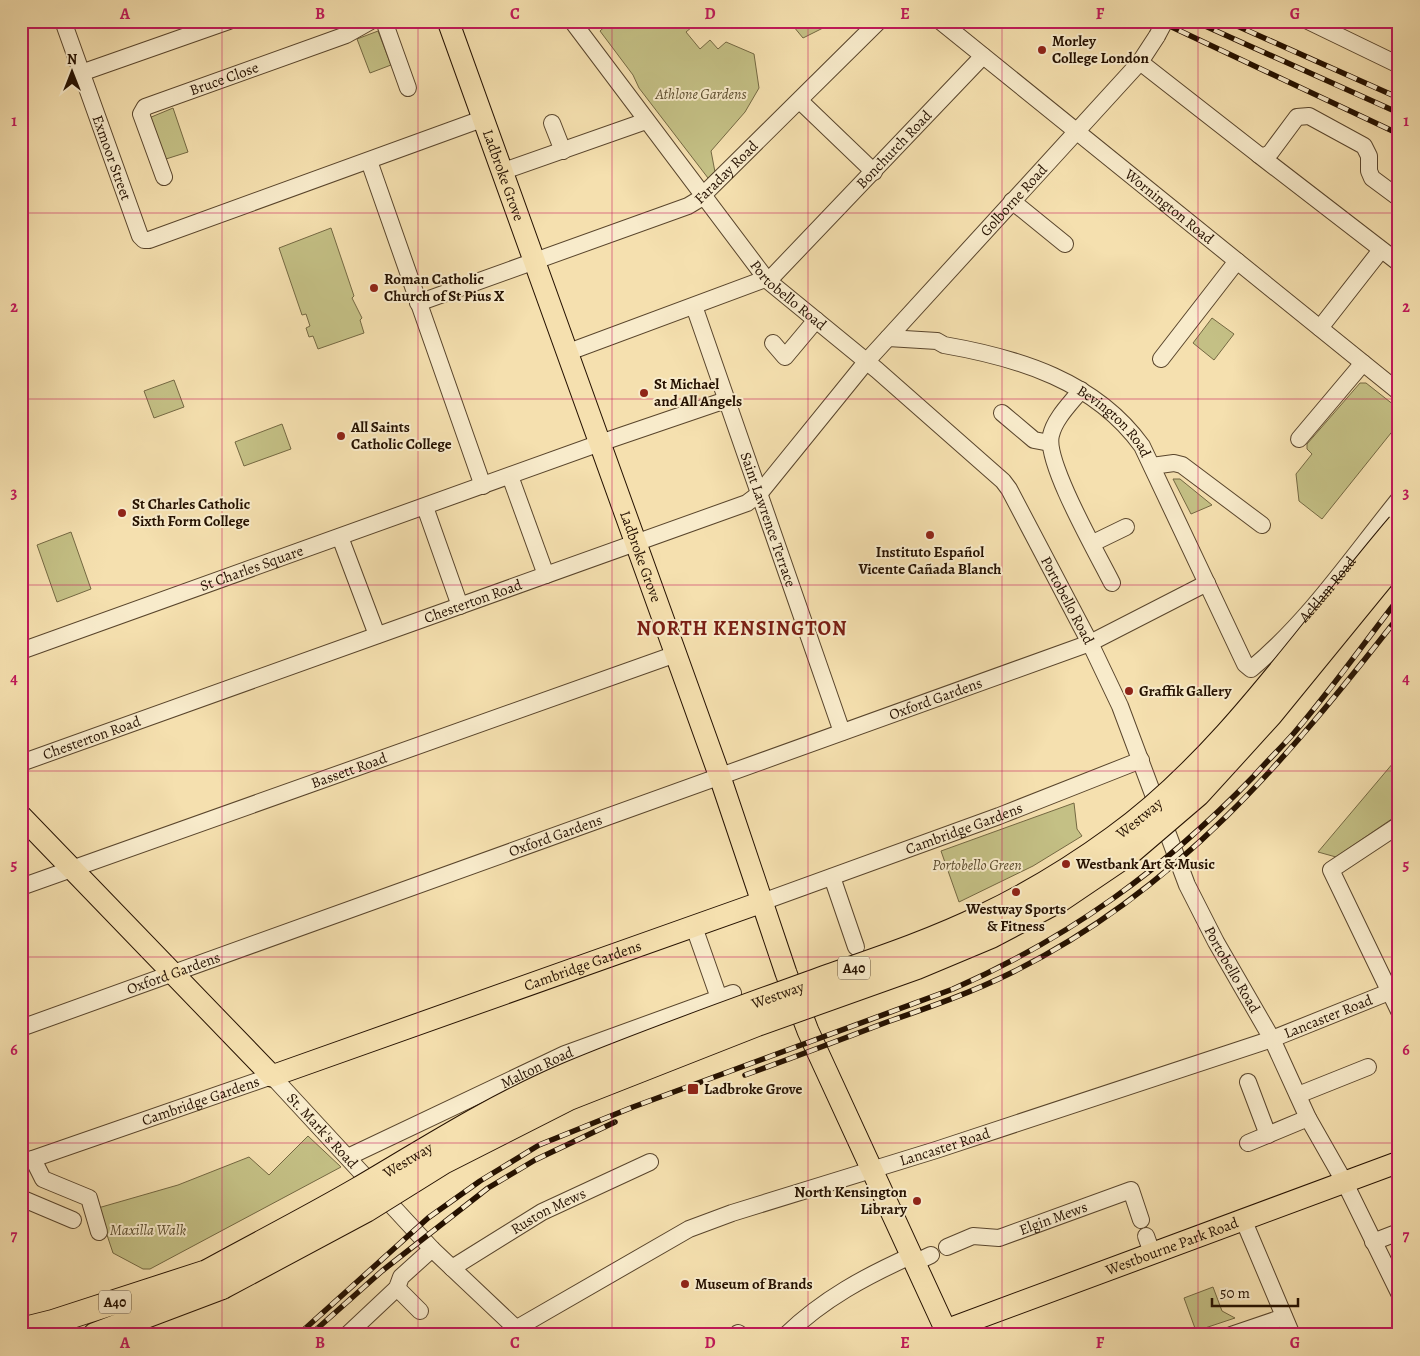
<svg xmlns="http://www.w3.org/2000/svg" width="1420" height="1356" font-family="Alegreya,serif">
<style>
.green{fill:#c4c085;stroke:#746842}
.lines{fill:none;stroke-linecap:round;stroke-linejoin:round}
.minor-casing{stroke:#59452c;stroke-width:18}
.major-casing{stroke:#251100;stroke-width:23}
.highway-casing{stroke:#251100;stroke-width:26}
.minor{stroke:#f8ebcb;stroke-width:16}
.major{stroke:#f5e0af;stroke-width:21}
.highway{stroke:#f5e0af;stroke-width:24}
.rail-casing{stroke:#251100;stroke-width:5.5}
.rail{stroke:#f8ebcb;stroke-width:4;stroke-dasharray:11;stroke-linecap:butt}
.minor-bridge-casing{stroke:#59452c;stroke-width:18;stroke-linecap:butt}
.highway-bridge-casing{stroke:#251100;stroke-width:26;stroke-linecap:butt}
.minor-bridge{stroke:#f8ebcb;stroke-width:16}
.highway-bridge{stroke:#f5e0af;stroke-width:24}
.grid{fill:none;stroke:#c2185b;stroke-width:1;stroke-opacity:0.55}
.poi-dot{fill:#8f2418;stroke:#f8ebcb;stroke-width:2}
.labels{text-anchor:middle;stroke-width:4;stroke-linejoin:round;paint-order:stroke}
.shield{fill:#f8ebcb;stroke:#64523d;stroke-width:1}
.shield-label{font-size:14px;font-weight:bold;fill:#251100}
.poi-label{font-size:15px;font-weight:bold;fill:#251100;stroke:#f8ebcb;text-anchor:start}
.street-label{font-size:15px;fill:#251100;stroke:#f8ebcb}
.park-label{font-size:15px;font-style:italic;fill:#5d4e2f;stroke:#f8ebcb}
.district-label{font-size:20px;font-weight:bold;letter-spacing:1px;fill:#7a1f14;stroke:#f8ebcb}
.neatline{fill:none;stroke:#c2185b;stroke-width:2}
.grid-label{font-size:16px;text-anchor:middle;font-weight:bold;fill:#c2185b}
</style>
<rect width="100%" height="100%" fill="#f5e0af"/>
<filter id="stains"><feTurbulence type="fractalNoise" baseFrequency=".004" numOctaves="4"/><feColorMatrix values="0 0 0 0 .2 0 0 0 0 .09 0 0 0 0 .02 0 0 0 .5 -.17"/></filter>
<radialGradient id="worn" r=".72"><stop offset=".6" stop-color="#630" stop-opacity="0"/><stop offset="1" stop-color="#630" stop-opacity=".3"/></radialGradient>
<path class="green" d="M611,21H686L692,27L686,32L700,49L710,40L718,49L726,42L754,54L759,88L745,112L711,151L715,172L708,178L639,88L633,75L600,31Z
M789,21H830L823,28L803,38Z
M378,31L391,65L370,73L357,39Z
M173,108L188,152L166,159L149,118Z
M331,228L354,296L352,298L362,318L360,320L364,333L318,349L313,336L309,337L306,328L310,326L306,314L302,315L279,248Z
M1212,318L1234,334L1214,360L1193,343Z
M174,380L184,407L154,418L144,391Z
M1360,383H1366L1399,409V423L1322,519L1299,501L1296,474L1312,454L1307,449V444Z
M282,424L291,449L244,466L235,442Z
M1173,479H1180L1212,505L1191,514Z
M71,532L91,589L57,602L37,545Z
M1399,756V814L1336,857L1318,852Z
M1074,803L1077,829L1082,836L1033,866L959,902L941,851Z
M308,1136L341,1167L150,1269H143L113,1253L98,1208L178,1185L249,1157L269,1175Z
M1213,1287L1222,1311L1235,1318L1196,1331L1184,1298Z"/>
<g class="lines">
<g class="minor-casing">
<g id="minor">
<path id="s1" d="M63,21L140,236L144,240H149L482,119"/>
<path d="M384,21L408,88"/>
<path id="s2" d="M572,21L767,280L877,370L1003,481L1009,489L1090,643L1120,706L1187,885L1216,942L1272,1039L1308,1118L1345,1183L1399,1293"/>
<path id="s3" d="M940,21L1399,392"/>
<path d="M1308,21L1399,65"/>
<path d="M1140,62L1259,155L1266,156L1271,152L1297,117L1309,116L1364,146L1369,156V171L1372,178L1399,198"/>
<path d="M81,73L229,21"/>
<path d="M800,101L874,172"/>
<path d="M552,123L563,151"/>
<path d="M1259,155L1399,263"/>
<path d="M369,161L483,486"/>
<path d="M501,172L646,121"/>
<path id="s4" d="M164,177L141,114L145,107L346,35L371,21"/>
<path d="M1012,201L1065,244"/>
<path id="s5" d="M418,303L688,206L698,200L879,21"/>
<path id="s6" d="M694,306L842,732"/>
<path d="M1320,328L1381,250"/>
<path id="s7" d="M888,338L937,341L944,345C1019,358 1095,381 1142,446L1245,664L1251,669C1309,621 1352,557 1399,499"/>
<path d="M773,343L785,357L816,320"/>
<path id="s8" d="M566,353L773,276L983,56"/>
<path d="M1161,359L1237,261"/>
<path d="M1081,390C1071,403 1055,418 1051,435C1044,461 1098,555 1112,583"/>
<path d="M1002,413L1034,440L1050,443"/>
<path d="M1299,439L1363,363"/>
<path d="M1152,466L1174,463L1182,465L1262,525"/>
<path d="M510,476L546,575"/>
<path d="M425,507L460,606"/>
<path d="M340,537L377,635"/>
<path d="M1093,543L1126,527"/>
<path id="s9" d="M21,651L600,443L726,400"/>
<path id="s10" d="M21,763L747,503L759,494L866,362L1140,62L1157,36"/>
<path d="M1399,825L1331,870L1399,1011"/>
<path d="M832,877L856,947"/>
<path id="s11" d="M21,887L676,654"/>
<path id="s12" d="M762,902L999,816L1141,760"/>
<path d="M694,927L719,998"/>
<path id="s13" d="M21,1028L1090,643L1207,583"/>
<path d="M1248,1082L1268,1135"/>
<path d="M1298,1095L1368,1067"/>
<path d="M1248,1143L1308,1118"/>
<path id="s14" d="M348,1157L565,1054L733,993"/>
<path d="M33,1159L43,1179L89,1198L99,1232"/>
<path id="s15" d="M21,1163L272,1076L432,1249L522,1334"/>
<path d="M21,1198L73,1220"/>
<path d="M1243,1219L1292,1335"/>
<path d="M1146,1236L1152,1253"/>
<path d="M1373,1242L1399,1232"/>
<path id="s16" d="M947,1247L973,1236L999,1238L1131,1190L1141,1220"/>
<path d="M916,1262L931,1255"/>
<path id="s17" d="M452,1268L542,1212L650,1162"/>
<path d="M397,1288L420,1311"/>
<path d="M738,1333L741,1335"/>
<path d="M347,1335L397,1288L401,1277L432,1249"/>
<path id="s18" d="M505,1335L689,1229L732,1213L936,1150L1272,1039L1399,988"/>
<path d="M786,1335C823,1299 866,1276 913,1255"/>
<path d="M1231,1335L1284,1317"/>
</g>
</g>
<g class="major-casing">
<g id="major">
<path id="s19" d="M448,21L720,777L786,973L808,1031L948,1335"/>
<path id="s20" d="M21,816L272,1076L762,902"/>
<path id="s21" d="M946,1330L1399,1162"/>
</g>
</g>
<g class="highway-casing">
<path id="highway" d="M21,1330L53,1322L207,1272
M95,1335L222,1287"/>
</g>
<use href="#minor" class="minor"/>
<use href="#major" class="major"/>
<use href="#highway" class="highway"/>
<g class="rail-casing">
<path id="rail" d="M1159,21L1399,134
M1194,21L1399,113
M1226,21L1399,98
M745,1075C792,1058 840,1040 887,1022C930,1007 973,992 1013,972C1178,890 1288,758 1399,616
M298,1335L428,1218L480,1181L539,1145L633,1107L953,989C1069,938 1164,869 1253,777C1266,762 1281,748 1294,733C1331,690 1364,643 1399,598
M310,1335L382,1271L488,1188L535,1160L615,1122"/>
</g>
<use href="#rail" class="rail"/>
<g class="minor-bridge-casing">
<path id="minor-bridge" d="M1157,36L1165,21"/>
</g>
<g class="highway-bridge-casing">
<g id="highway-bridge">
<path id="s22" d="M207,1272C258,1244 309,1218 359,1189C427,1149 494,1106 567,1075C653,1039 742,1008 830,976C882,958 935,940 984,916C1030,894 1073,868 1114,838C1225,758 1310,629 1399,525"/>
<path d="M222,1287L366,1210L443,1162L569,1098L757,1024L917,967L991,936L1061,899L1129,853L1198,794L1270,715L1399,557"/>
</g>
</g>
<use href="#minor-bridge" class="minor-bridge"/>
<use href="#highway-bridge" class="highway-bridge"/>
</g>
<path class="grid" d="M222,21V1335M418,21V1335M612,21V1335M808,21V1335M1002,21V1335M1198,21V1335M21,213H1399M21,399H1399M21,585H1399M21,771H1399M21,957H1399M21,1143H1399"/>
<g class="poi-dot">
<circle cx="1042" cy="50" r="5"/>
<circle cx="374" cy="288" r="5"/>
<circle cx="644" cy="393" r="5"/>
<circle cx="341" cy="436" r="5"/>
<circle cx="122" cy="513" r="5"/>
<circle cx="930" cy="535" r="5"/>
<circle cx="1129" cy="691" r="5"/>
<circle cx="1066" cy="864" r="5"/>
<circle cx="1016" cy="892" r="5"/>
<rect x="687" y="1083" width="12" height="12" rx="2.5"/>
<circle cx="917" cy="1201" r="5"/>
<circle cx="685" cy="1284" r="5"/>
</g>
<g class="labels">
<g class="shield">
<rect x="838" y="956.5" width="32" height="23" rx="4"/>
<rect x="99" y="1290.5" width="32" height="23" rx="4"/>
</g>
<g class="shield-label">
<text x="854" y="973">A40</text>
<text x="115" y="1307">A40</text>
</g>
<g class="poi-label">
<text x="1052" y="46">Morley<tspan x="1052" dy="17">College London</tspan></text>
<text x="384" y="284">Roman Catholic<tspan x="384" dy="17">Church of St Pius X</tspan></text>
<text x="654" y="389">St Michael<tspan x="654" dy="17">and All Angels</tspan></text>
<text x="351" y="432">All Saints<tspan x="351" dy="17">Catholic College</tspan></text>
<text x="132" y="509">St Charles Catholic<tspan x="132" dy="17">Sixth Form College</tspan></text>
<text x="930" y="557" text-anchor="middle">Instituto Español<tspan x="930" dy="17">Vicente Cañada Blanch</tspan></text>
<text x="1139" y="696">Graffik Gallery</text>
<text x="1076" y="869">Westbank Art &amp; Music</text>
<text x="1016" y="914" text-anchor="middle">Westway Sports<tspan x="1016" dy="17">&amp; Fitness</tspan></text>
<text x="704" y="1094">Ladbroke Grove</text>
<text x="907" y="1197" text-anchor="end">North Kensington<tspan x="907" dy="17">Library</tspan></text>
<text x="695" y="1289">Museum of Brands</text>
</g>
<g class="street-label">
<text dy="5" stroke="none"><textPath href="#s4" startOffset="159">Bruce Close</textPath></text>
<text dy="5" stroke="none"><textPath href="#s8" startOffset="396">Bonchurch Road</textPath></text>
<text dy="5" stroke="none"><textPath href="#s1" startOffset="145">Exmoor Street</textPath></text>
<text dy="5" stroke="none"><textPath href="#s5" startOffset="338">Faraday Road</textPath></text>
<text dy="5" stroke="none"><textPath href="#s19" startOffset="164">Ladbroke Grove</textPath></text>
<text dy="5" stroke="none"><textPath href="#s10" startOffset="1175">Golborne Road</textPath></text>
<text dy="5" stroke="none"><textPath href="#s3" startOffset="295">Wornington Road</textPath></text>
<text dy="5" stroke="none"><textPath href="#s2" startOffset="350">Portobello Road</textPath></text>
<text dy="5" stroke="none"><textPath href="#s7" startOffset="248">Bevington Road</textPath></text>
<text dy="5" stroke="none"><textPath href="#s6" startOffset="226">Saint Lawrence Terrace</textPath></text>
<text dy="5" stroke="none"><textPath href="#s19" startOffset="569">Ladbroke Grove</textPath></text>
<text dy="5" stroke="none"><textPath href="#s9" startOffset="245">St Charles Square</textPath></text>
<text dy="5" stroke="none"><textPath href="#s7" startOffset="645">Acklam Road</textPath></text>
<text dy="5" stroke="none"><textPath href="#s2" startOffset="770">Portobello Road</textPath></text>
<text dy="5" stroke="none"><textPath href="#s10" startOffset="480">Chesterton Road</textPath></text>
<text dy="5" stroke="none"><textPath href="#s13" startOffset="972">Oxford Gardens</textPath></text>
<text dy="5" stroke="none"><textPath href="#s10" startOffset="75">Chesterton Road</textPath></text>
<text dy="5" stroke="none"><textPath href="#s11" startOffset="348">Bassett Road</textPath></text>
<text dy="5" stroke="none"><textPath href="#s22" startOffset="1041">Westway</textPath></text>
<text dy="5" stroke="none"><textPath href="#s12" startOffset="215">Cambridge Gardens</textPath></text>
<text dy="5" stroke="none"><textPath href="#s13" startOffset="568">Oxford Gardens</textPath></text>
<text dy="5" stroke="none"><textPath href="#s20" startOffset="691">Cambridge Gardens</textPath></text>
<text dy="5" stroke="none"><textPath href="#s2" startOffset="1175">Portobello Road</textPath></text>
<text dy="5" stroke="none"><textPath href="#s13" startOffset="162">Oxford Gardens</textPath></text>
<text dy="5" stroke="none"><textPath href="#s22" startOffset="636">Westway</textPath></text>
<text dy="5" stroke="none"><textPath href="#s18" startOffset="886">Lancaster Road</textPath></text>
<text dy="5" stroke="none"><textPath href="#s14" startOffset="209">Malton Road</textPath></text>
<text dy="5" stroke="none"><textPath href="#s15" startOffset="190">Cambridge Gardens</textPath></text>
<text dy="5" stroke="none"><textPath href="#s15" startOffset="340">St. Mark's Road</textPath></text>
<text dy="5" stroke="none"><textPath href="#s18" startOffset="481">Lancaster Road</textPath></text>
<text dy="5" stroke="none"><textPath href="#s22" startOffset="230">Westway</textPath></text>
<text dy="5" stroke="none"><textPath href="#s17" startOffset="112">Ruston Mews</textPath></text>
<text dy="5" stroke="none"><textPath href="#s16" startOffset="112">Elgin Mews</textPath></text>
<text dy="5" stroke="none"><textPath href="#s21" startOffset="241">Westbourne Park Road</textPath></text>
</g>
<g class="park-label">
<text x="701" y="99">Athlone Gardens</text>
<text x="977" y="870">Portobello Green</text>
<text x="148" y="1235">Maxilla Walk</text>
</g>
<g class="district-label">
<text x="742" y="635">NORTH KENSINGTON</text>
</g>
</g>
<rect width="1420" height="1356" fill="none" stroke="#f5e0af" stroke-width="55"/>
<g transform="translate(72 72)" stroke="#f8ebcb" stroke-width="4" paint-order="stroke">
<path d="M0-4L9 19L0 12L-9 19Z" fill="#251100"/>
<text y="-8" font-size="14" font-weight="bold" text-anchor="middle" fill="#251100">N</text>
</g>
<path d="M1212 1298v8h86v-8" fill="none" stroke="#251100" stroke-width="2.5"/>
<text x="1220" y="1298" font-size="15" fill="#251100" stroke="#f8ebcb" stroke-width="4" paint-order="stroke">50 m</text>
<rect x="28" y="28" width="1364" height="1300" class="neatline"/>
<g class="grid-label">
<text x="125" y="19">A</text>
<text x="320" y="19">B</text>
<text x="515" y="19">C</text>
<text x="710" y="19">D</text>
<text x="905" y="19">E</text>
<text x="1100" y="19">F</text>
<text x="1295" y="19">G</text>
<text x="14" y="126">1</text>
<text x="1406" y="126">1</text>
<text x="14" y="312">2</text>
<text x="1406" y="312">2</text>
<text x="14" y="498">3</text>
<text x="1406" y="498">3</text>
<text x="14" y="684">4</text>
<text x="1406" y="684">4</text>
<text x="14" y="870">5</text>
<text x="1406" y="870">5</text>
<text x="14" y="1055">6</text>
<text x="1406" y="1055">6</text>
<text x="14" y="1241">7</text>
<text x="1406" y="1241">7</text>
<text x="125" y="1348">A</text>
<text x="320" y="1348">B</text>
<text x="515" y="1348">C</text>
<text x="710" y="1348">D</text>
<text x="905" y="1348">E</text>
<text x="1100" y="1348">F</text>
<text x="1295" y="1348">G</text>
</g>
<rect width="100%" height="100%" filter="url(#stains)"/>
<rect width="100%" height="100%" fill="url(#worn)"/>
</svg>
